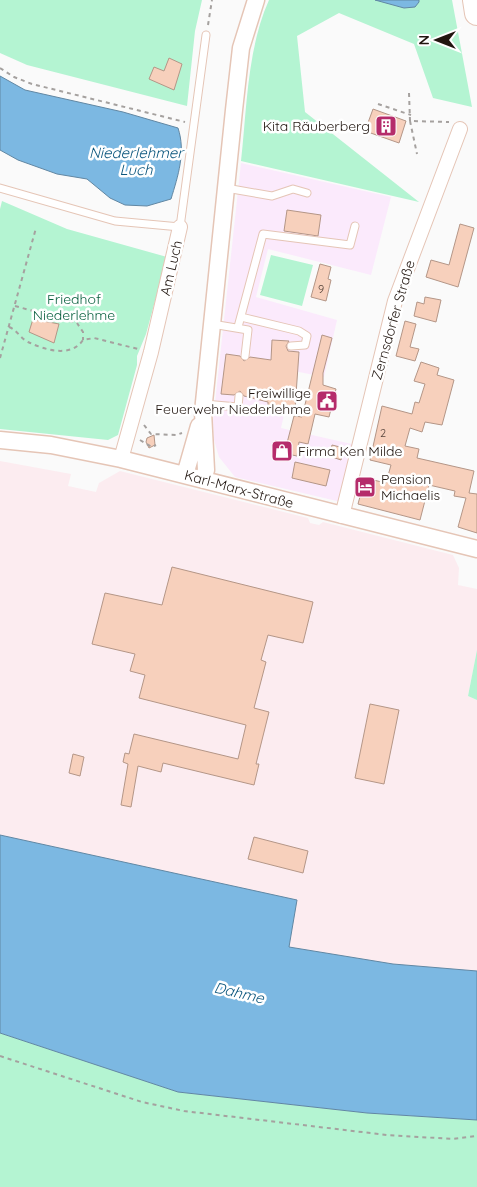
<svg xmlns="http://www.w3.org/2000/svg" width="477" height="1187" font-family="Quicksand,sans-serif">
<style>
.commercial{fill:#fbeafc}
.industrial{fill:#fcecf0}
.green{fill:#b4f4d2}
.water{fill:#7cb8e2;stroke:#6187a3}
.building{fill:#f7d0bc;stroke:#b49687}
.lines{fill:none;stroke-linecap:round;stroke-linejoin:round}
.service-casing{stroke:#e5c5b6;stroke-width:9}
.minor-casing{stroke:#e5c5b6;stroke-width:16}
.tertiary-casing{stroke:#e5c5b6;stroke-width:19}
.motorway-casing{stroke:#e5c5b6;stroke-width:26}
.path{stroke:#a5a19f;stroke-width:2;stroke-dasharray:4 4;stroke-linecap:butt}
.service{stroke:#fff;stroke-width:7}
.minor{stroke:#fff;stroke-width:14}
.tertiary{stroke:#fff;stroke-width:16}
.motorway{stroke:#fff;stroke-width:24}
.labels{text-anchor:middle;stroke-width:5;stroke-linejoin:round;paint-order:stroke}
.number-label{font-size:11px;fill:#56443b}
.poi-label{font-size:14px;fill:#211610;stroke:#fff;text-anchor:end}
.street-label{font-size:14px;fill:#211610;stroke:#fff}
.park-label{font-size:14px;fill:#0b6140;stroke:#fff}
.water-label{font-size:15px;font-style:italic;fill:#0c577e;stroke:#fff}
</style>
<rect width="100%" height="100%" fill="#fafafa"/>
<path class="commercial" d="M241,163L391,197L371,275L268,249L256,297L337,320L324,377L294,371L281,428L356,445L341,502L235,477L219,457L214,440L213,421Z"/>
<path class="industrial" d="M0,461L71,474L68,486L96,492L99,483L120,471L308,518L310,523L319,525L323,522L453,555L459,568L458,585L477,589V650L468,696L477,700V971L393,964L289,947L297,900L0,835Z"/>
<path class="green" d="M0,0H202L195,31L187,106L27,65L0,53Z
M269,0H452L472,107L433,98L414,44L339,13L297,36L305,112L419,202L241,161C247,108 247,49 269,0Z
M2,201L67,229L167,257L146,334L137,356V365L118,435L108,440L0,429V209Z
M271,255L313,265L302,306L260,295Z
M477,650V700L468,696Z
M0,1033L178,1092L367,1113L477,1120V1187H0Z"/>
<path class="water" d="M375,0H419V2L415,7L404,8Z
M0,76L25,90L123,112L178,128C186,152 178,176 171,199L147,206L125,205L110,198L87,179L57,174L18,160L0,150Z
M0,835L297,900L289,947L393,964L477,971V1120L367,1113L178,1092L0,1033Z"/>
<path class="building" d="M169,58L182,64L174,90L149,79L154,67L164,71Z
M373,109L406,121L399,143L365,131Z
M287,210L321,215L318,236L284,231Z
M460,224L474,228L458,287L426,277L431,260L449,265Z
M320,264L331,267L328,279L331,280L326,301L311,297Z
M425,297L441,300L436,322L414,316L417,302L424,304Z
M33,319L59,324L54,343L29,332Z
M405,321L416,324L410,347L419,349L415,361L396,356Z
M322,335L332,338L323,373V385L336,389L329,417L315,414L308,444L299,442L297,456L273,451L275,441L287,443L294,416L302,417Z
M272,340L289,341L286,346L288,351L299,352L295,409L268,407V402L244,396L240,391L234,395L221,394L226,354L240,356L244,361L250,357L271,360Z
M421,362L439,368L437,375L454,380L442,425L425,422L422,432L410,428L405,446L419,449L417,458L474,471L469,493L477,494V533L458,527L466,498L454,496L455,491L429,485L420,520L358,504L365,478L386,483L391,465L370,460L382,406L412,414L415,402L419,403L425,384L414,381Z
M154,435L155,445L149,448L146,442L147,438Z
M332,445L344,448L341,460L329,456Z
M295,462L330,470L326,486L292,478Z
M172,567L313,602L303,643L268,635L261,660L266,662L254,708L269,712L256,764H259L254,785L163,763L161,772L138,766L131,807L121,805L128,764L123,762L125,753L129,754L134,734L238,759L246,725L139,698L145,675L130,671L135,654L92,644L105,593L162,605Z
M370,704L399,710L384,784L355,778Z
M73,754L84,757L80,776L69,773Z
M254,837L308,851L303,873L248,859Z"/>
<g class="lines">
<g class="service-casing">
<path id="service" d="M0,188L115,221L180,227L206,35
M226,188L272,196L293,189L307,193
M241,317L299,331L307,336L305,345L291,346
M212,324L248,330L245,356
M238,327L263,234L350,245L355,226
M204,404L238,407L239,396"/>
</g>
<g class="minor-casing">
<path id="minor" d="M121,459L151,352L180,227
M342,516L395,301L460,129"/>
</g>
<g class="tertiary-casing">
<path id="tertiary" d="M0,440L51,445L121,459L477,549
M185,475L199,426
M203,480L206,470L203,412L234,110L241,48L256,0"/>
</g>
<g class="motorway-casing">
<path id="motorway" d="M475,0L477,13"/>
</g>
<path class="path" d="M208,25L212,0
M0,68L14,77L32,84L185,122
M409,93L410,121L449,122
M378,104L411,115
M410,121L417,154
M15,306L77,323L83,332V340
M9,327C17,330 20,338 28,342C45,350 71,358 83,340L94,338L138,349
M0,358L36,228
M144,425L151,434L176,435L182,433
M140,440L152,447L156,445
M0,1056L142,1102L184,1111L387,1135L453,1139L477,1136"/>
<use href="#service" class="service"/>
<use href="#minor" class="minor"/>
<use href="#tertiary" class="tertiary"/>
<use href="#motorway" class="motorway"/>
</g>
<defs>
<g id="building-square" transform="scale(1.125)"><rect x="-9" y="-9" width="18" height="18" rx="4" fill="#b52c6b" stroke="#fff"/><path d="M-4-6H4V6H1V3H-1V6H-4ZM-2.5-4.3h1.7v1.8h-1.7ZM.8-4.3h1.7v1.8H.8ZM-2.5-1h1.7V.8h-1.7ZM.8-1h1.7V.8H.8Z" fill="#fff"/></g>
<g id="civic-square" transform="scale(1.125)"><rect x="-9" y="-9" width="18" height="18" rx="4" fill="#b52c6b" stroke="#fff"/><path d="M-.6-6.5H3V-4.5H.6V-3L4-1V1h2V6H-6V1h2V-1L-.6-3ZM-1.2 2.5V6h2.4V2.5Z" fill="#fff"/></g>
<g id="shop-square" transform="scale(1.125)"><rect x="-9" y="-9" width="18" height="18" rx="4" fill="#b52c6b" stroke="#fff"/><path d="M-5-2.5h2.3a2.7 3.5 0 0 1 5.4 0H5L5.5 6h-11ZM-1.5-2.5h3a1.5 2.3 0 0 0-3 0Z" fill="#fff"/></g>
<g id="hotel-square" transform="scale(1.125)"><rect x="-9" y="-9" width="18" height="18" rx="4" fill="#b52c6b" stroke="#fff"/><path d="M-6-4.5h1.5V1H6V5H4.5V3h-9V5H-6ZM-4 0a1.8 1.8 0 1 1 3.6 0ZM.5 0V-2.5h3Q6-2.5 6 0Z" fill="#fff"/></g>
</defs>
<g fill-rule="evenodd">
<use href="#building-square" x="386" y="126"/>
<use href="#civic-square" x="327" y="401"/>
<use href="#shop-square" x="282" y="451"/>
<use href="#hotel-square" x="365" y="487"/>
</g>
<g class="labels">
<g class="number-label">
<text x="321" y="293">9</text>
<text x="383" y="437">2</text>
</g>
<g class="poi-label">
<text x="370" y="131">Kita Räuberberg</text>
<text x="311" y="398">Freiwillige<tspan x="311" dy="16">Feuerwehr Niederlehme</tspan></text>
<text x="298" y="456" text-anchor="start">Firma Ken Milde</text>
<text x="381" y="484" text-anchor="start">Pension<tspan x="381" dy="16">Michaelis</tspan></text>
</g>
<g class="street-label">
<text transform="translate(171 268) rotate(-77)" y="5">Am Luch</text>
<text transform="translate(393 320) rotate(-74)" y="5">Zernsdorfer Straße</text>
<text transform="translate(239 489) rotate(15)" y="5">Karl-Marx-Straße</text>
</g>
<g class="park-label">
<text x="74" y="304">Friedhof<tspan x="74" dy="16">Niederlehme</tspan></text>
</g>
<g class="water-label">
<text x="136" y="158">Niederlehmer<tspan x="136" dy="17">Luch</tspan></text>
<text transform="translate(239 993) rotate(13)" y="5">Dahme</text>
</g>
</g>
<g transform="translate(437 40) rotate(270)" stroke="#ffffff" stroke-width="4" paint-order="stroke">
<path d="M0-4L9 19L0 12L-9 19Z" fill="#211610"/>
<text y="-8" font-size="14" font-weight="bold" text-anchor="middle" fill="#211610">N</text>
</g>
</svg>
